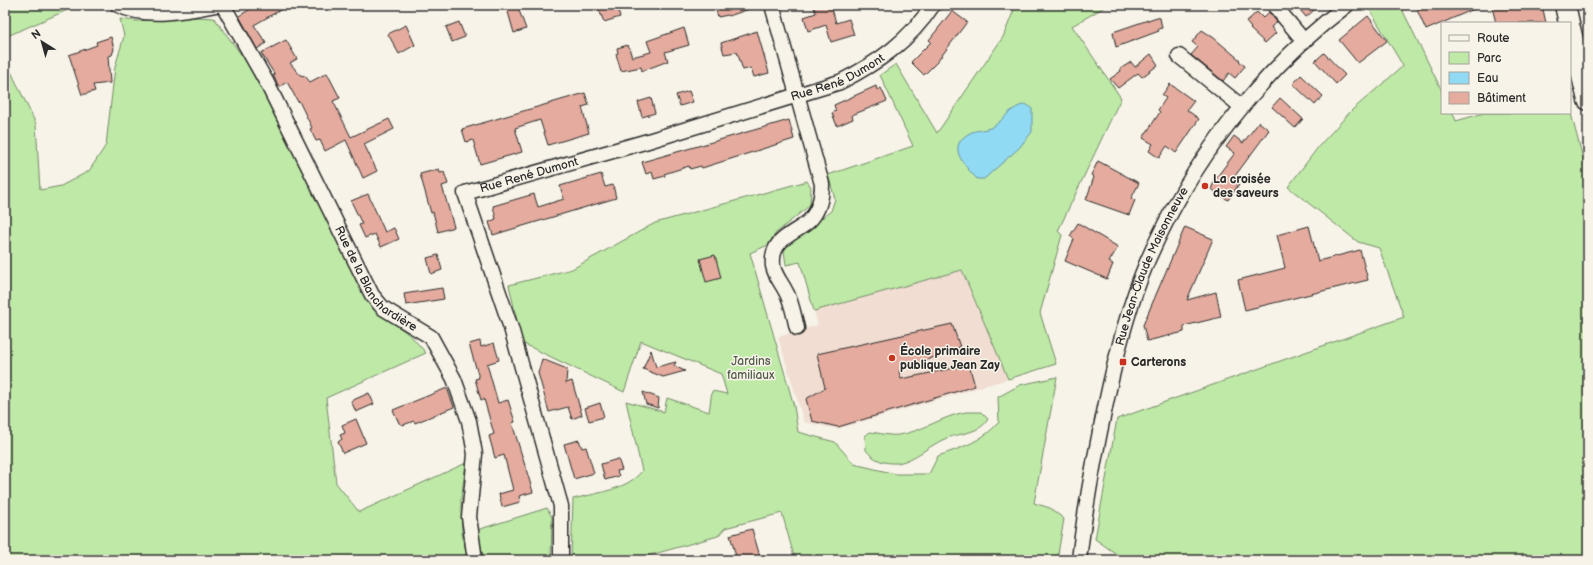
<svg xmlns="http://www.w3.org/2000/svg" width="1593" height="565" font-family="'Balsamiq Sans',sans-serif">
<style>
.built{fill:#f1ddd2}
.green{fill:#bee9a6;stroke:#748a68}
.water{fill:#91daf3;stroke:#6894a3}
.building{fill:#e4ab9e;stroke:#2b2b2b}
.lines{fill:none;stroke-linecap:round;stroke-linejoin:round}
.street-casing{stroke:#2b2b2b;stroke-width:17}
.secondary-casing{stroke:#2b2b2b;stroke-width:23}
.street{stroke:#f7f3e8;stroke-width:14}
.secondary{stroke:#f7f3e8;stroke-width:20}
.poi-dot{fill:#c8321e;stroke:#f7f3e8;stroke-width:1.5}
.labels{text-anchor:middle;stroke-width:3;stroke-linejoin:round;paint-order:stroke}
.street-label{font-size:12px;fill:#2b2b2b;stroke:#f7f3e8}
.poi-label{font-size:12px;font-weight:bold;fill:#2b2b2b;stroke:#f7f3e8;text-anchor:start}
.park-label{font-size:12px;fill:#505a4a;stroke:#f7f3e8}
</style>
<rect width="100%" height="100%" fill="#f7f3e8"/>
<filter id="ink" filterUnits="userSpaceOnUse"><feTurbulence type="fractalNoise" baseFrequency=".025" numOctaves="2"/><feDisplacementMap in="SourceGraphic" scale="8" xChannelSelector="R" yChannelSelector="G"/><feConvolveMatrix kernelMatrix="1 2 1 2 8 2 1 2 1" color-interpolation-filters="sRGB"/></filter>
<g filter="url(#ink)">
<path class="built" d="M962,270L1008,379L837,429L804,422L778,337L818,325L814,311Z"/>
<path class="green" d="M5,5H79L5,37Z
M1016,5H1108L1072,26L1121,98L1058,231L1062,235L1040,313L1056,364L1008,379L962,270L814,311L800,262L786,265L784,251L789,243L831,211L835,199L828,175L913,146L880,75L896,64L937,133L1003,37Z
M1367,5H1400L1442,91V113H1453L1456,121L1484,113H1570V110L1588,177V560H1125L1095,539L1117,419L1404,317L1379,248L1358,242L1288,187L1319,146L1351,111L1403,66Z
M196,17L214,18L246,61L297,153L370,306L411,336L426,353L326,398L336,483L359,512L466,463L461,500L462,533L468,560H5V59L36,124L40,190L61,186L89,171L106,145L115,67L124,36L120,19L137,21Z
M807,181L811,187L810,205L776,233L768,245L750,253L794,406L798,432L835,442L854,464L896,474H929L938,456C961,448 983,441 999,422L998,397L1020,385L1057,377L1034,503L1050,508L1064,519L1057,560L1015,555L1014,560H795L782,513L725,528L718,536L633,560H571L573,499C596,493 627,490 642,471L626,401L664,412L667,398L709,412L712,391L727,394L721,374L641,341L624,392L522,343L509,285L572,269L655,223Z
M966,412H981L988,419C981,433 961,433 947,438C931,444 915,460 898,463C885,464 873,460 866,450L865,436L870,432C879,433 890,436 898,435C922,432 942,416 966,412Z
M547,508L552,517L551,560H484L477,530Z"/>
<path class="water" d="M1026,104L1032,109V132L1019,148L984,179H977C964,165 944,145 972,132C978,130 985,130 990,128C1005,121 1006,109 1026,104Z"/>
<path class="building" d="M257,5H289L254,25L266,43L257,49L239,16Z
M506,5H517L526,29L514,33Z
M597,5H628L629,7L618,10L620,17L604,22Z
M722,5H751L752,8L729,16L728,15L718,17L715,7Z
M813,5H831L836,23L849,19L854,35L831,42L826,25L808,31L804,17L816,13Z
M1296,5H1320L1306,17Z
M1429,5H1483L1426,30L1417,10Z
M1511,5H1542L1546,23H1496L1492,7Z
M952,11L967,22L937,62L924,75L911,62L931,42L929,40Z
M1257,12L1263,18L1269,12L1277,22L1271,27L1276,33L1265,43L1250,29L1251,28L1246,22Z
M1368,16L1387,41L1358,63L1339,40Z
M1157,17L1160,18L1162,28L1158,29L1159,31L1116,47L1113,32Z
M459,22L465,37L452,42L446,27Z
M406,25L415,45L399,54L388,34Z
M684,28L689,45L665,52L668,61L642,71L641,67L621,71L616,54L618,53L617,48L628,45L632,57L651,52L647,41Z
M1202,30L1214,38L1240,60L1239,61L1245,66L1235,78L1229,73L1223,81L1191,55L1198,47L1192,42Z
M757,31L769,73L754,77L751,68L743,70L737,52L724,54L721,43Z
M111,37L114,49L112,55L108,56L110,83L93,85L95,91L82,95L69,55L97,45L96,42Z
M286,40L297,59L290,63L300,75L305,76L310,82L327,73L340,98L333,101L351,137L389,119L394,129L364,144L377,171L363,178L346,140L325,151L320,140L316,141L310,129L312,128L299,101L298,102L287,82L279,87L273,75H275L261,53Z
M1324,53L1345,75L1336,84L1315,61Z
M1151,54L1158,65L1142,77L1138,73L1118,88L1110,79L1121,71L1120,69L1131,62L1135,67Z
M1301,75L1323,96L1315,105L1293,84Z
M1170,84L1194,101L1187,110L1199,119L1176,153L1167,146L1159,158L1149,151L1153,144L1143,138L1160,112L1158,110L1166,98L1162,95Z
M876,86L877,90L881,88L887,101L852,115L853,119L837,126L832,113L836,111L834,105Z
M689,91L693,102L680,106L676,95Z
M585,93L589,105L582,107L589,133L548,145L540,120L515,128L522,152L480,164L473,140L466,142L462,129Z
M651,98L655,113L642,117L638,102Z
M1280,98L1303,119L1295,128L1272,107Z
M789,120L794,139L702,168L701,166L690,169L689,166L664,174L665,176L654,179L652,172L646,174L642,162Z
M1259,122L1269,130L1232,180L1239,184L1228,200L1211,189L1216,178L1235,153L1226,147L1234,136L1243,143Z
M1098,161L1139,183L1131,199L1135,200L1129,215L1086,200L1094,177L1091,175Z
M439,169L440,173L444,172L448,184L442,186L454,227L438,232L433,212L431,213L420,174Z
M601,174L605,187L613,185L616,198L493,235L489,222L496,219L493,206L534,194L538,207L564,199L560,186Z
M368,194L385,232L394,228L399,239L381,247L375,234L365,238L359,225L362,224L351,201Z
M1078,223L1118,247L1109,262L1113,264L1107,279L1065,261L1074,239L1070,236Z
M1309,226L1318,261L1360,250L1368,280L1245,310L1238,280L1285,268L1277,235Z
M1185,227L1213,239L1187,300L1216,292L1221,317L1184,326V332L1147,341L1143,325Z
M438,255L442,270L431,274L427,258Z
M715,255L721,278L706,282L700,259Z
M442,288L444,299L406,305L404,294Z
M952,324L960,347L899,371L901,379L969,365L975,386L838,427L812,421L806,399L825,388L817,354Z
M480,341L481,347L494,343L499,360L487,364L498,403L508,400L515,422L512,423L533,492L519,496L520,502L502,507L499,494L513,490L504,455L495,458L489,436L494,434L484,399L481,400L475,379L479,378L469,344Z
M651,350L656,367L676,362L674,366L685,371L663,377L643,369Z
M542,359L567,369L566,383L572,381L582,415L572,419L568,407L549,412L538,373Z
M447,388L454,407L415,423L414,421L403,425L399,423L393,410Z
M643,392L659,398L658,408L646,404Z
M369,393L374,404L356,412L351,401Z
M600,403L604,417L589,421L585,408Z
M356,419L366,443L343,453L338,442L342,439L340,435L345,433L342,425Z
M579,440L582,448L586,447L594,473L574,479L564,444Z
M618,459L622,470L617,471L619,476L605,480L601,464Z
M752,529L761,560H737L730,535Z"/>
<g class="lines">
<g class="street-casing">
<g id="street">
<path d="M118,5C146,19 186,11 216,5"/>
<path id="s1" d="M223,5L267,83L372,295L383,308L431,337L454,379L469,421L475,454L469,517L475,560"/>
<path d="M772,5L822,184C822,197 819,211 809,221C794,235 770,238 773,266C775,276 781,282 785,290C792,301 794,317 797,328"/>
<path d="M1274,5L1304,41"/>
<path d="M1179,56L1242,107"/>
<path id="s2" d="M561,560V506L511,328L465,193L648,141L840,82C879,62 908,42 933,5"/>
<path id="s3" d="M1079,560C1085,507 1095,454 1106,403C1116,355 1128,307 1147,262C1190,163 1260,71 1347,5"/>
</g>
</g>
<g class="secondary-casing">
<path id="secondary" d="M1565,5L1569,23
M1570,28L1588,100"/>
</g>
<use href="#street" class="street"/>
<use href="#secondary" class="secondary"/>
</g>
</g>
<g class="poi-dot">
<circle cx="1205" cy="186" r="4"/>
<circle cx="892" cy="358" r="4"/>
<rect x="1119" y="358" width="8" height="8" rx="2"/>
</g>
<g class="labels">
<g class="street-label">
<text dy="4" stroke="none"><textPath href="#s2" startOffset="772">Rue René Dumont</textPath></text>
<text dy="4" stroke="none"><textPath href="#s2" startOffset="448">Rue René Dumont</textPath></text>
<text dy="4" stroke="none"><textPath href="#s3" startOffset="304">Rue Jean-Claude Maisonneuve</textPath></text>
<text dy="4" stroke="none"><textPath href="#s1" startOffset="316">Rue de la Blanchardière</textPath></text>
</g>
<g class="poi-label">
<text x="1213" y="183">La croisée<tspan x="1213" dy="14">des saveurs</tspan></text>
<text x="900" y="355">École primaire<tspan x="900" dy="14">publique Jean Zay</tspan></text>
<text x="1131" y="366">Carterons</text>
</g>
<g class="park-label">
<text x="751" y="365">Jardins<tspan x="751" dy="14">familiaux</tspan></text>
</g>
</g>
<rect width="1593" height="565" fill="none" stroke="#f7f3e8" stroke-width="20"/>
<rect x="10" y="10" width="1573" height="545" fill="none" stroke="#2b2b2b" stroke-width="1.5" filter="url(#ink)"/>
<rect x="1441" y="22" width="130" height="92" fill="#f7f3e8" stroke="#a5a39c"/>
<rect x="1449" y="35" width="20" height="6" fill="#f7f3e8" stroke="#a5a39c"/>
<text x="1477" y="42" font-size="12" fill="#2b2b2b">Route</text>
<rect x="1449" y="52" width="20" height="12" fill="#bee9a6" stroke="#a5a39c"/>
<text x="1477" y="62" font-size="12" fill="#2b2b2b">Parc</text>
<rect x="1449" y="72" width="20" height="12" fill="#91daf3" stroke="#a5a39c"/>
<text x="1477" y="82" font-size="12" fill="#2b2b2b">Eau</text>
<rect x="1449" y="92" width="20" height="12" fill="#e4ab9e" stroke="#a5a39c"/>
<text x="1477" y="102" font-size="12" fill="#2b2b2b">Bâtiment</text>
<g transform="translate(42 42) rotate(323)" stroke="#f7f3e8" stroke-width="3" paint-order="stroke">
<path d="M0-3L7 15L0 10L-7 15Z" fill="#2b2b2b"/>
<text y="-6" font-size="11" font-weight="bold" text-anchor="middle" fill="#2b2b2b">N</text>
</g>
</svg>
